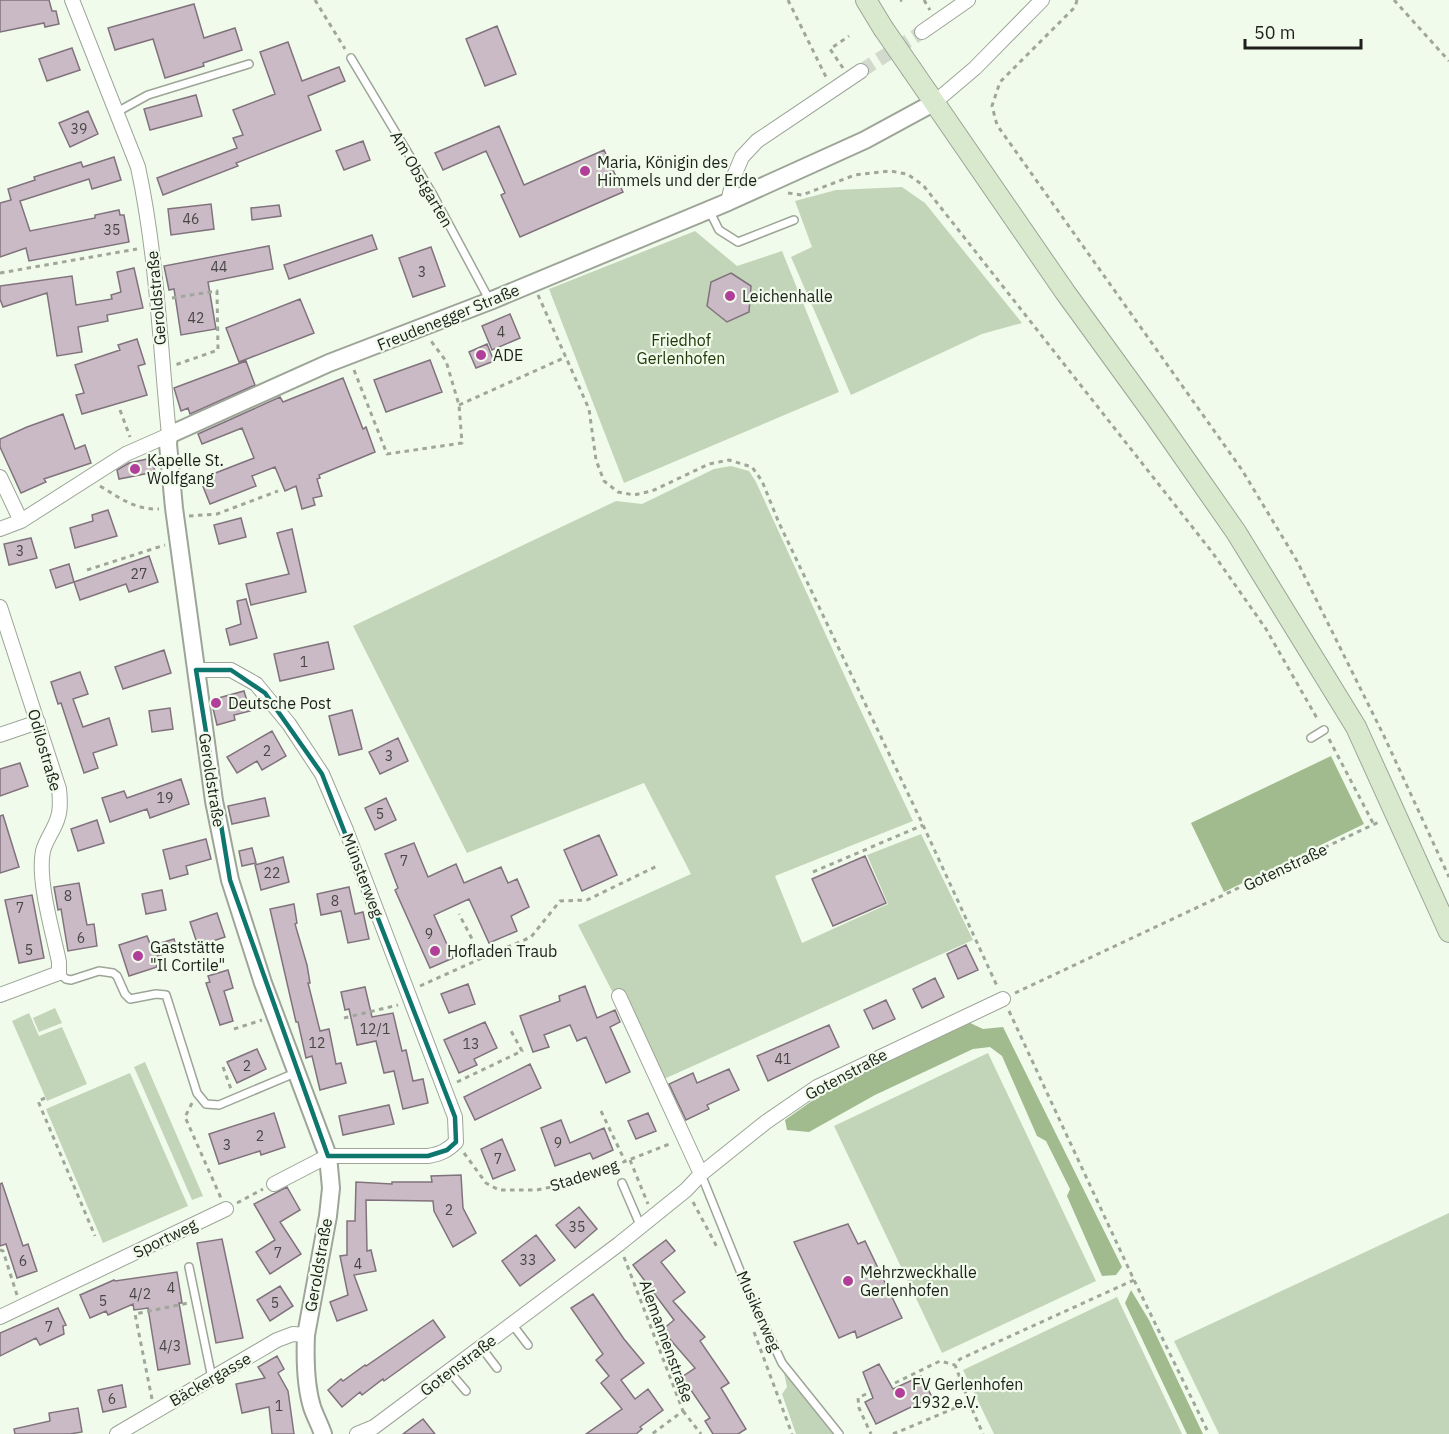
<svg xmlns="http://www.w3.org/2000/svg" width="1449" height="1434" font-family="'IBM Plex Sans',sans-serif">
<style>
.green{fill:#c3d5b8}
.forest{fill:#a1bb8f}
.building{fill:#cabac5;stroke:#81737d;stroke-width:1.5}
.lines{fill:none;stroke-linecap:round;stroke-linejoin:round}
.minor-tunnel{stroke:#d1dacc;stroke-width:14;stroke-dasharray:14 7;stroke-linecap:butt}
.service-casing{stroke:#9ca597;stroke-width:10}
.minor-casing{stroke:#9ca597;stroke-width:16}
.tertiary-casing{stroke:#9ca597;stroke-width:20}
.secondary-casing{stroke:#9ca597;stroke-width:22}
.path{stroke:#9fa79b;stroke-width:3;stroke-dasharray:4.5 4.5;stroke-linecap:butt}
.service{stroke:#fff;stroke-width:7}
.minor{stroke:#fff;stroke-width:14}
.tertiary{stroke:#fff;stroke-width:16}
.secondary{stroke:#d9e9cd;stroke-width:20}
.secondary-bridge-casing{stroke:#9ca597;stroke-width:22;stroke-linecap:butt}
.secondary-bridge{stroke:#d9e9cd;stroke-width:20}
.marked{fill:none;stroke:#0f766e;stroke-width:4.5;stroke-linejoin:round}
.poi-dot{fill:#b13f9a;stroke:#f1fbeb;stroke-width:2}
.labels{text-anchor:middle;stroke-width:4.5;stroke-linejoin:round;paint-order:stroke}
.number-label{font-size:14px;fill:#484645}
.poi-label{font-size:16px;fill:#1c1f1a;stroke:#f1fbeb;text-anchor:start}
.street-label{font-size:16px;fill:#1c1f1a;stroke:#f1fbeb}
.park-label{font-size:16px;fill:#223a0b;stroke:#f1fbeb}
</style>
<rect width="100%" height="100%" fill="#f1fbeb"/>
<path class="green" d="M902,187L925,203L1022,323L982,334L851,395L791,257L812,247L795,201L836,190Z
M695,231L737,266L782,251L839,392L624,483L549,289Z
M731,466L749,471L756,482L853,694L913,821L775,876L802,943L888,904L867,855L921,834L973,940L664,1079L622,991L613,993L578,925L691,874L644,783L467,853L353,626L616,501L642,504L714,469Z
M55,1008L62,1023L39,1032L33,1018Z
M29,1013L39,1036L62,1027L87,1084L47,1101L12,1021Z
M988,1053L1096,1281L942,1353L834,1126Z
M145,1062L203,1196L192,1200L134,1067Z
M130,1073L188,1206L103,1243L46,1109Z
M1449,1213V1434H1219L1174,1341Z
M1117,1297L1182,1434H994L963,1370Z
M784,1373L833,1434H796L782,1394L787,1387Z"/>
<path class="forest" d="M1331,756L1364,824L1224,892L1191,823Z
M966,1021L983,1029L1003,1027L1122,1267L1116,1275L1102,1276L1067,1196L1070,1189L1046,1141L1037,1136L1002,1056L990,1047L973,1049L875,1095L809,1132L787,1130L785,1120L829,1089Z
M1131,1290L1149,1320L1203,1434H1187L1125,1303Z"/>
<path class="building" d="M0,0H49L52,11H56L59,24L45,27L44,23L0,32Z
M194,4L204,38L235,28L242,50L203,63L204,66L165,78L153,39L115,50L108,28Z
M497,26L516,74L485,86L466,39Z
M288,42L302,81L339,67L345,81L308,96L321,130L236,163L238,166L163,195L157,178L237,148L233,138L243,135L233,110L275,94L260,52Z
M72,48L80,70L47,81L39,59Z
M196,95L202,116L150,130L144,109Z
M88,111L98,134L70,147L59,123Z
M499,126L524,185L604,150L623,192L520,237L501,195L505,193L486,151L443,170L435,153Z
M363,141L370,160L344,170L336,151Z
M114,157L121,180L92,189L89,179L20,201L30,231L95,218V215L119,210L120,215H124L129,242L29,261L26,248L0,257V203L11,200L8,189L35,180L34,177L81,162L83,167Z
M211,204L214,229L171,235L168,209Z
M279,205L281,216L252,220L251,208Z
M372,235L377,249L289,279L284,265Z
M269,246L273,269L208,282L216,329L181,335L174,289L169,290L164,266Z
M431,247L445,286L413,297L399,258Z
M134,268L143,308L107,315L108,321L78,327L82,352L57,356L47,293L3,307L0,299V286L72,276L76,305L112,299L111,295L121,292L117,272Z
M731,273L751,286L749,312L727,322L707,306L711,282Z
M300,299L314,333L239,362L226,328Z
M510,314L520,338L492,350L482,326Z
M137,339L145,364L138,366L147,395L82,414L76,395L84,393L75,365L120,350L118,345Z
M487,344L494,361L476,368L469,352Z
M430,360L442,392L386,412L374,380Z
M246,361L255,385L190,414L188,408L181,411L174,388Z
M343,378L363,429L366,427L375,452L319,475L320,478L317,479L322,496L313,498L315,505L302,509L296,486L285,491L275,467L252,476L256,486L210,504L200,479L254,458L242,428L202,444L198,434L280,397L283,402Z
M63,414L75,449L85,445L91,463L44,479L46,482L21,493L0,447V439L27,427Z
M152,458L155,472L119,479L117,470L129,463Z
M108,510L117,536L75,548L70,528L93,521L92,515Z
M241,518L246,537L219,544L214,525Z
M292,529L306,592L251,605L246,584L289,574L277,533Z
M31,538L37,558L9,565L4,544Z
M149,556L158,582L129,592L126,584L80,600L74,582Z
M69,564L74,582L56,588L50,570Z
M246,599L257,638L230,645L226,629L241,624L237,601Z
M328,642L334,669L280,681L274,654Z
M164,650L171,673L123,689L115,667Z
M80,672L88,694L73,699L83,727L109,718L117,745L93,753L98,768L84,773L61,703L58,704L51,682Z
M244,691L250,711L234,715L235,720L217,725L211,700Z
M170,708L173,729L152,732L149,711Z
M352,710L362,749L339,755L329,716Z
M272,731L286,756L262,770L257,761L237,773L227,757Z
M398,738L408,761L380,774L369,752Z
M20,763L28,786L0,796V769Z
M181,779L189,804L150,818L147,809L110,822L102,798L124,791L127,798Z
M265,798L269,816L232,824L228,806Z
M386,798L396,820L375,830L365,808Z
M3,815L19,867L0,873V816Z
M97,820L104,843L78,851L71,829Z
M599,835L617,875L582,891L564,850Z
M206,839L211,859L186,866L188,874L170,879L163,850Z
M414,843L428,877L456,864L464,883L501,867L508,883L517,879L529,907L511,916L517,931L489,943L469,899L434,915L453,958L430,968L395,890L398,888L385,854Z
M252,848L256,863L242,866L239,851Z
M865,856L886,903L833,926L812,879Z
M283,857L289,882L261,890L255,865Z
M79,883L87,925L94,924L97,946L68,951L61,909L58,910L54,887Z
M349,887L355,914L363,912L369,939L348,943L341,911L321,915L317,894Z
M162,890L166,910L146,914L142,894Z
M32,895L44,958L19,963L5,900Z
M294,904L297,923L295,924L307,965L310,983H308L320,1031L329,1029L336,1064L341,1063L346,1083L320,1090L312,1056L306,1058L298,1022H296L270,909Z
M217,913L225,937L198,946L190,922Z
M147,936L151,946L174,939L177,950L154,957L157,967L129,976L119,945Z
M966,945L978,970L958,979L947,954Z
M228,970L233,988L224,991L233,1021L220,1025L206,983L210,982L208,976Z
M935,978L944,997L922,1008L913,989Z
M468,984L475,1004L449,1013L441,994Z
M585,986L597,1018L615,1010L620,1022L610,1027L630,1072L606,1083L586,1037L577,1041L570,1025L544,1035L549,1047L533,1052L520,1016L560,1001L559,996Z
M365,987L372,1017L393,1013L402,1051L406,1050L413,1081L423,1079L428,1103L403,1109L394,1071L384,1073L376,1041L357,1045L349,1009L345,1010L341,992Z
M886,1000L895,1019L873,1029L864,1010Z
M485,1022L497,1048L474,1059L477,1065L459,1073L444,1040Z
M829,1025L839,1047L768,1081L757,1056Z
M257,1049L266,1069L237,1083L227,1062Z
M530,1064L541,1088L475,1120L464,1097Z
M729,1069L739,1090L707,1105L709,1109L686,1120L669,1084L693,1073L697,1083Z
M389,1105L394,1124L343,1135L339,1116Z
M274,1113L285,1147L261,1155L260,1151L219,1164L209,1134Z
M648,1113L656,1131L636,1139L628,1121Z
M561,1120L570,1143L604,1128L613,1150L593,1159L590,1153L555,1166L541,1128Z
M502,1139L515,1170L493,1179L481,1149Z
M461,1175L463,1208L476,1233L453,1247L434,1211L433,1201L366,1200L367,1251L371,1250L376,1271L354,1275L367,1310L337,1321L330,1302L348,1295L340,1256L347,1255V1221H355L356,1182L392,1184V1182H432L431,1176Z
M2,1183L23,1246L28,1244L37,1271L17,1278L6,1244L0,1246V1184Z
M287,1187L300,1210L280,1222L301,1254L270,1274L256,1252L275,1240L254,1204Z
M579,1207L597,1229L575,1248L556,1225Z
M848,1224L858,1244L865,1241L902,1318L857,1338L855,1331L839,1338L794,1242Z
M536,1235L555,1260L520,1286L502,1261Z
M222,1239L243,1338L216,1343L197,1243Z
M666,1240L675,1251L661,1262L685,1292L673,1301L705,1337L700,1341L729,1383L721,1388L746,1429L738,1434H713L705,1421L710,1418L682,1377L695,1368L662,1330L674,1320L633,1265Z
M177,1272L182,1303H179L190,1364L158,1370L148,1308L134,1310L133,1304L108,1315L106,1311L90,1318L80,1295L114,1280L115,1281Z
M280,1286L293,1306L270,1321L257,1300Z
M593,1294L624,1339L644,1363L621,1380L635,1399L648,1389L663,1410L640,1427L642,1429L636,1434H586L622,1409L601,1383L609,1376L596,1360L603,1354L571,1308Z
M58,1308L66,1325L63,1326L64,1334L40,1345L36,1338L0,1356V1333Z
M433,1320L445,1337L384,1381L383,1379L362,1395L360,1392L342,1407L328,1390L341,1379L343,1381L365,1365L366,1366Z
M277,1356L284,1369L278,1373L288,1391L294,1434H272L269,1407L242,1413L236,1384L265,1378L258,1367Z
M879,1364L893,1389L921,1376L932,1397L876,1424L865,1402L873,1398L863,1372Z
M122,1385L126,1407L103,1412L98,1390Z
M78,1408L82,1432L70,1434H15L14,1429L50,1421L49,1413Z
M423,1419L435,1434H403Z"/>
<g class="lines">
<path class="minor-tunnel" d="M861,71L922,32"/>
<g class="service-casing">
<path id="service" d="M351,58L432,193L490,301
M117,112L148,95L249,64
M709,210L719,230L738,242L794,220
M1311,738L1324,730
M59,973L66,979L71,980L99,971L113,973L117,976L125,994L130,999L156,994L166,995L197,1093L206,1104L219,1105L295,1073
M701,1174L749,1293L782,1363L839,1434
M622,1183L641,1227
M189,1267L212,1378
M512,1324L528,1345
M481,1347L497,1368
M449,1371L466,1391"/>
</g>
<g class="minor-casing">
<path id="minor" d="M922,32L968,0
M935,102L975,68L1042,0
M728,202L734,176L742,157L757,141L861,71
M0,477L21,521
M0,529L21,521L126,454L169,435C160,346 157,255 138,167L72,0
M0,607L59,789C60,798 61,808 58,817C55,829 46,839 43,851C37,880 53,932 59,962V973L0,995
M196,670H231L256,684L289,724L322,774L346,830L455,1117L456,1142C447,1151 440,1154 428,1156H328L274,1184
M0,735L38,722
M619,996L701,1174
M0,1317L226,1209
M117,1434L277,1340L293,1334L306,1335
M357,1434L374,1427L619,1244L686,1190L701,1174L766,1122L817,1087L1003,999"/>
</g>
<g class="tertiary-casing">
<path id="tertiary" d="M323,1434C320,1425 315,1416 312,1407C305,1384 305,1359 306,1335L328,1216L331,1188L328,1156L263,983L230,880L214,801L174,508L168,444L169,435L329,363L490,301L728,202L865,140L935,102"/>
</g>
<g class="secondary-casing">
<path id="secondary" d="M866,0L883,28
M912,70L1065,292L1155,416L1236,532L1356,727L1449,932"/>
</g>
<path class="path" d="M315,0L345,49
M788,0L827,79
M924,0L930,10
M1077,0L1075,7L1000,82L992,106L997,125L1242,470L1297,561L1384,736L1449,877
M1394,0L1449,61
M900,1L902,0
M843,68L830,49L849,36
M788,193L802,195L855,175L890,171L907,174L923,185L1212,552L1266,629L1318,720
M0,273L137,249
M538,295L589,409L596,460L604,481L618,492L634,495L652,491L709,464L729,460L752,467L762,481L779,523L923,825L997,986
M172,298L217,291L218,350L175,365
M354,370L387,454L462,443L459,405L446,361L431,341
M459,405L566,357
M120,410L130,437
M100,486C120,498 135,510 159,509
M189,516L217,514L278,491
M87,570L165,545
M1329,739L1374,825
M813,872L923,825
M482,958L531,937L560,901L587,900L657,866
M420,986L482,958L459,914
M1015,993L1381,821
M1009,1011L1134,1280L1209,1434
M344,1018L398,1005
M234,1029L262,1020
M223,1067L231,1089
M457,1082L522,1051L510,1029
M45,1098L38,1101L95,1236
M192,1103L185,1117L221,1198
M601,1111L625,1161
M464,1153L486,1183L499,1190H537L570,1183L672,1143
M630,1160L648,1204
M693,1202L717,1247
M237,1203L263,1189
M0,1250L3,1251L17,1295
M624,1257L683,1411L652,1434
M754,1332L792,1434
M895,1383L940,1361L955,1365
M866,1394L858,1398L859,1408L871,1434
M152,1399L135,1314L188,1303
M969,1402L955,1365L960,1359L1134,1280
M683,1411L701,1434
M893,1434L969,1402L983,1434"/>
<use href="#service" class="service"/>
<use href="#minor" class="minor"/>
<use href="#tertiary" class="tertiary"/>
<use href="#secondary" class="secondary"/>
<g class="secondary-bridge-casing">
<path id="secondary-bridge" d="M883,28L912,70"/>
</g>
<use href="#secondary-bridge" class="secondary-bridge"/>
</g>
<path class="marked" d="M196,670H231L265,693L322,774L455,1117L456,1142L447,1150L428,1156H328L230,880Z"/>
<g class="poi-dot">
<circle cx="585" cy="171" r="6"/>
<circle cx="730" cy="296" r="6"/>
<circle cx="481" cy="355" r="6"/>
<circle cx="135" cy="469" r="6"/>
<circle cx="216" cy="703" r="6"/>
<circle cx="435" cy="951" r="6"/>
<circle cx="138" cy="956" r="6"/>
<circle cx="848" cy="1281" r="6"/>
<circle cx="900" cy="1393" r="6"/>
</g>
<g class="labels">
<g class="number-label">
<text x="79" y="134">39</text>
<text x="191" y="224">46</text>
<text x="112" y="235">35</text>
<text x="219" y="272">44</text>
<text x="422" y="277">3</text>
<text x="196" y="323">42</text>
<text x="501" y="337">4</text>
<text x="20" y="556">3</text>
<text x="139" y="579">27</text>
<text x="304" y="667">1</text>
<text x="267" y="756">2</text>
<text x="389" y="761">3</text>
<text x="165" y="803">19</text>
<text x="380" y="819">5</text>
<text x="404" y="866">7</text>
<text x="272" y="878">22</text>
<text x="68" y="901">8</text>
<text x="335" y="906">8</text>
<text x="20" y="913">7</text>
<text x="429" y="939">9</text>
<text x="81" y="943">6</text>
<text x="29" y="955">5</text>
<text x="375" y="1034">12/1</text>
<text x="317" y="1048">12</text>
<text x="471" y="1049">13</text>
<text x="783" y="1064">41</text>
<text x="247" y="1071">2</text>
<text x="260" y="1141">2</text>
<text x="558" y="1148">9</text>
<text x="227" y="1150">3</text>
<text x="498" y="1164">7</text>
<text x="449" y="1215">2</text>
<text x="577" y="1232">35</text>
<text x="278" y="1258">7</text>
<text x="528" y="1265">33</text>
<text x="23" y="1266">6</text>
<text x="358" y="1269">4</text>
<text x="171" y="1293">4</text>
<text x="140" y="1299">4/2</text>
<text x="103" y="1306">5</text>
<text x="275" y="1308">5</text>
<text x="49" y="1332">7</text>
<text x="170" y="1351">4/3</text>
<text x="112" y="1404">6</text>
<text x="279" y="1411">1</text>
</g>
<g class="poi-label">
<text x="597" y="168">Maria, Königin des<tspan x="597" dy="18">Himmels und der Erde</tspan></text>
<text x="742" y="302">Leichenhalle</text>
<text x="493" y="361">ADE</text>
<text x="147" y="466">Kapelle St.<tspan x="147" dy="18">Wolfgang</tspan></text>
<text x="228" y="709">Deutsche Post</text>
<text x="150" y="953">Gaststätte<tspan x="150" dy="18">"Il Cortile"</tspan></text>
<text x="447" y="957">Hofladen Traub</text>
<text x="860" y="1278">Mehrzweckhalle<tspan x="860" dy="18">Gerlenhofen</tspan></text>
<text x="912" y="1390">FV Gerlenhofen<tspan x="912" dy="18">1932 e.V.</tspan></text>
</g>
<g class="street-label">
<text transform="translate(422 179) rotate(60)" y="6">Am Obstgarten</text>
<text transform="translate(156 298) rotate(-95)" y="6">Geroldstraße</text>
<text transform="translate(448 317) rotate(-22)" y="6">Freudenegger Straße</text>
<text transform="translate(45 750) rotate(74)" y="6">Odilostraße</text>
<text transform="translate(212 780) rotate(81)" y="6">Geroldstraße</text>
<text transform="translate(1285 867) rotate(-25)" y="6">Gotenstraße</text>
<text transform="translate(363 875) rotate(69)" y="6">Münsterweg</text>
<text transform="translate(846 1074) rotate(-28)" y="6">Gotenstraße</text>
<text transform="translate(584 1175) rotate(-18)" y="6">Stadeweg</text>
<text transform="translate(165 1238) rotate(-26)" y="6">Sportweg</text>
<text transform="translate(318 1265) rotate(-80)" y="6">Geroldstraße</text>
<text transform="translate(759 1311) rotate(66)" y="6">Musikerweg</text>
<text transform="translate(667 1341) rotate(70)" y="6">Alemannenstraße</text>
<text transform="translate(458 1365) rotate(-37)" y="6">Gotenstraße</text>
<text transform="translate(210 1379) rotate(-30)" y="6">Bäckergasse</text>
</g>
<g class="park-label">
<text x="681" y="346">Friedhof<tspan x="681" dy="18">Gerlenhofen</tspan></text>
</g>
</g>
<path d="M1245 39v9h116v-9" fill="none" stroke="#1c1f1a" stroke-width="3"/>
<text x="1254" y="39" font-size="18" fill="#1c1f1a" stroke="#f1fbeb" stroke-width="4.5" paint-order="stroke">50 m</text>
</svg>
